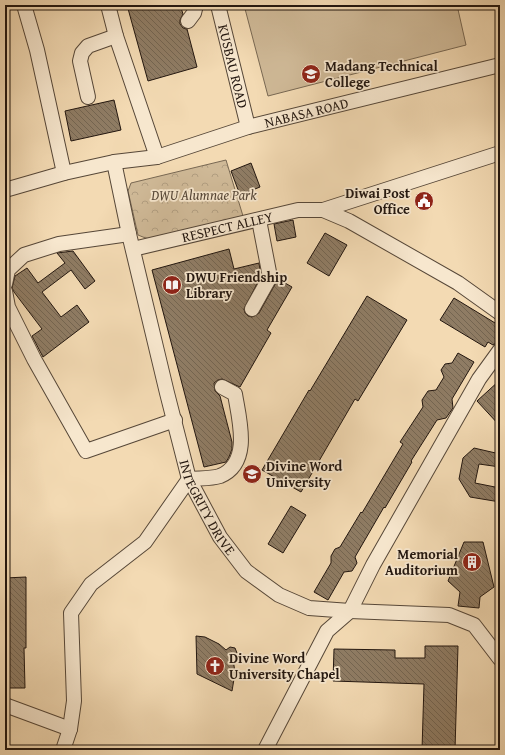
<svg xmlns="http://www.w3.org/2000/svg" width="505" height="755" font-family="'Gentium Book Plus',serif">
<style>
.park{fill:url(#park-crowns);stroke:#786853}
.garden{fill:#cfb997;stroke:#786853}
.building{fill:url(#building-back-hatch);stroke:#22160f}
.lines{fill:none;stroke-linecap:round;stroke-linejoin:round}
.minor-casing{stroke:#564738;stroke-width:16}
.minor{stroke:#f7e7ce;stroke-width:14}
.labels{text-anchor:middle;stroke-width:3.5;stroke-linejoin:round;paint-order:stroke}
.street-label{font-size:14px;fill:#22160f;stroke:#f7e7ce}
.poi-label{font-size:14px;font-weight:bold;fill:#22160f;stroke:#f7e7ce;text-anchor:start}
.park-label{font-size:14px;font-style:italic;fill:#564738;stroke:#f7e7ce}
</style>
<defs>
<pattern id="park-crowns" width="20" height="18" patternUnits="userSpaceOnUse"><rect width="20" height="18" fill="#cfb997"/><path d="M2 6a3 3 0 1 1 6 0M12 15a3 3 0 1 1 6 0" fill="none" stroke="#b19e81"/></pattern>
<pattern id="building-back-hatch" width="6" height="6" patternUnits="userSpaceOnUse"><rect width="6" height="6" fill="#8f7c64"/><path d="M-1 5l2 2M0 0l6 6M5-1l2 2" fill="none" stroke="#746551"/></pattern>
</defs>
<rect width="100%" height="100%" fill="#f3dab3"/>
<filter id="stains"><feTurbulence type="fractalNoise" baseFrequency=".005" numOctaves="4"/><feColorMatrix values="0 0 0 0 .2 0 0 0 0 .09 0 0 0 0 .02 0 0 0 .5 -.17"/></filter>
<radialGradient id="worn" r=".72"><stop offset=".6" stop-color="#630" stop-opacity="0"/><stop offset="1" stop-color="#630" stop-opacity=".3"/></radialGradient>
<!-- park -->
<path class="park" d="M226 160 243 216 148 239 138 235 128 191 131 183Z"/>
<!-- garden -->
<path class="garden" d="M244 5H457L466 45 268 96Z"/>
<!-- building -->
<path class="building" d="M127 5H180L183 14 180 20V24L183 28 187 29 197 67 148 81Z
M114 100 121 130 71 141 65 111Z
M251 163 260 187 240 195 231 171Z
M293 220 296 237 277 241 274 224Z
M325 233 347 245 329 276 307 263Z
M229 249 234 269 259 263 261 276 244 309 245 313 248 316 252 317 259 313 278 279 292 287 267 330 271 333 240 387 222 379 218 380 214 383 215 391 220 396 232 442V449L229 457 226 462 204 467 152 270Z
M73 251 95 281 85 289 71 270 42 292 61 317 77 305 89 322 43 357 32 336 42 329 14 292 12 288 15 276 27 268 38 283 65 263 57 253Z
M367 296 407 320 358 401 355 399 301 492 262 470 309 390 310 391Z
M454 298 500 326 496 335 500 337 498 342 493 345 488 342 485 347 440 320Z
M458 353 474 362 452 399 453 408 446 418 437 420 411 461 412 462 385 508 384 507 355 557 357 563 352 571 344 572 328 600 314 592 331 563V556L335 549 340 547 361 512 362 513 403 444 400 442 423 407 422 400 428 391 436 390 444 377 441 370 445 364 452 363Z
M500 380V426L477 401Z
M474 448 500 454V467L479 464 475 483 495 487 500 483V502L470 497 459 479 463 458Z
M291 506 306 515 283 553 268 544Z
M464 542H483L494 587 480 597 479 608 458 606 460 592 448 581Z
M26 577V648H24L25 688H5V578Z
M196 636 205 637 219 644 226 650 230 647 235 648 237 653 233 658 235 673 232 691 197 674Z
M425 646H458L455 750H422L424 684 333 681 334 649 395 650V658H425Z"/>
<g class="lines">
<!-- minor casing -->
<g class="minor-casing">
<g id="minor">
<path d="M24 5 37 50 64 173"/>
<path d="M108 5 116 36 157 157"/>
<path id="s1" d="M218 5 248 127"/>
<path d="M188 21 194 13 196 5"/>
<path d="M88 97 80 61 82 53 88 46 116 36"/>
<path id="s2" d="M114 162 129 234 167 393 189 479 220 537 246 571 279 595 309 608 350 611 449 615 474 625 500 659"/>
<path id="s3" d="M5 190 64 173 114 162 157 157 248 127 500 65"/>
<path d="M323 210 349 221 458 283 500 313"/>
<path id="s4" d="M133 249 298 210H323L500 153"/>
<path d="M5 284 8 270 24 255 59 244 129 234"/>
<path d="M5 291 8 307 34 359 86 451 175 420"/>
<path d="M252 309 270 277 259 220"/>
<path d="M5 705 70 729"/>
<path d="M63 750 70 729 74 701 71 613 91 584 145 542 189 479C199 478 211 479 220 476 252 463 239 419 235 394L222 387"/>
<path d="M265 750 327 631 350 611 373 565 479 379 500 350"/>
</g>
</g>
<!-- minor -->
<use href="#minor" class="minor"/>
</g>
<!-- icons -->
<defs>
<g id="university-disc" transform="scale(1)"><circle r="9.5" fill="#8f2418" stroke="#f7e7ce"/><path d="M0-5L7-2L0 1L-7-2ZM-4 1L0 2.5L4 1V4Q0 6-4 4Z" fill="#fff"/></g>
<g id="civic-disc" transform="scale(1)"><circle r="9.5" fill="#8f2418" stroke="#f7e7ce"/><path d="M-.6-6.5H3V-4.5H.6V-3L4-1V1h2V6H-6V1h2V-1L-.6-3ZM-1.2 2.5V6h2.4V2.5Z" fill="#fff"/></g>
<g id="library-disc" transform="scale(1)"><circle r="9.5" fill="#8f2418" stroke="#f7e7ce"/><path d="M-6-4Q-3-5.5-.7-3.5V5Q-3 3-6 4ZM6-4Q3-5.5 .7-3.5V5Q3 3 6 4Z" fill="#fff"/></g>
<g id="building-disc" transform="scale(1)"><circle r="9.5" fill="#8f2418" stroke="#f7e7ce"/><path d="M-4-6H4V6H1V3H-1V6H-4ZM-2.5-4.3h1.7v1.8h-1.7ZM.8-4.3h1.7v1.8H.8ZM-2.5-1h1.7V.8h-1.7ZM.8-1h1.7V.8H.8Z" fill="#fff"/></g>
<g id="church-disc" transform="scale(1)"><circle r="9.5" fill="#8f2418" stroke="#f7e7ce"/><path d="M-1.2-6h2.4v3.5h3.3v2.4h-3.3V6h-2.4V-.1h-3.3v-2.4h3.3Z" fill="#fff"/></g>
</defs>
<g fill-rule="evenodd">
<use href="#university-disc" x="311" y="74"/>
<use href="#civic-disc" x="424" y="201"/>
<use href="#library-disc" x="172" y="285"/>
<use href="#university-disc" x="252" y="474"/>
<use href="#building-disc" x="472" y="562"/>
<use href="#church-disc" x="215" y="666"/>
</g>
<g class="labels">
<!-- street labels -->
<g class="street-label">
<text dy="5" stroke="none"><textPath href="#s1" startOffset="63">KUSBAU ROAD</textPath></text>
<text dy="5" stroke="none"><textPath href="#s3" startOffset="312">NABASA ROAD</textPath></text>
<text dy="5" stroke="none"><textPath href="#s4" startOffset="97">RESPECT ALLEY</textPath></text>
<text dy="5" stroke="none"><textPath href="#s2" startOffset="359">INTEGRITY DRIVE</textPath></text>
</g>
<!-- poi labels -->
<g class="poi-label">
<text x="325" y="71">Madang Technical<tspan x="325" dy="16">College</tspan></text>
<text x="410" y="198" text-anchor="end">Diwai Post<tspan x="410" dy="16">Office</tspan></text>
<text x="186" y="282">DWU Friendship<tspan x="186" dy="16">Library</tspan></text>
<text x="266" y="471">Divine Word<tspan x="266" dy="16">University</tspan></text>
<text x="458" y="559" text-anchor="end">Memorial<tspan x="458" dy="16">Auditorium</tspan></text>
<text x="229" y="663">Divine Word<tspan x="229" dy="16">University Chapel</tspan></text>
</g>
<!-- park labels -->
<g class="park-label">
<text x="204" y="200">DWU Alumnae Park</text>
</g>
</g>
<!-- margin -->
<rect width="505" height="755" fill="none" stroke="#f3dab3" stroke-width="20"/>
<rect x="6" y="6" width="493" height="743" fill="none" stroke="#22160f" stroke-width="2"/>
<rect x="10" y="10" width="485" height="735" fill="none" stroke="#22160f"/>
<rect width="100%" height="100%" filter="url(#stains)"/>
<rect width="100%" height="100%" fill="url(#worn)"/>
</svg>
